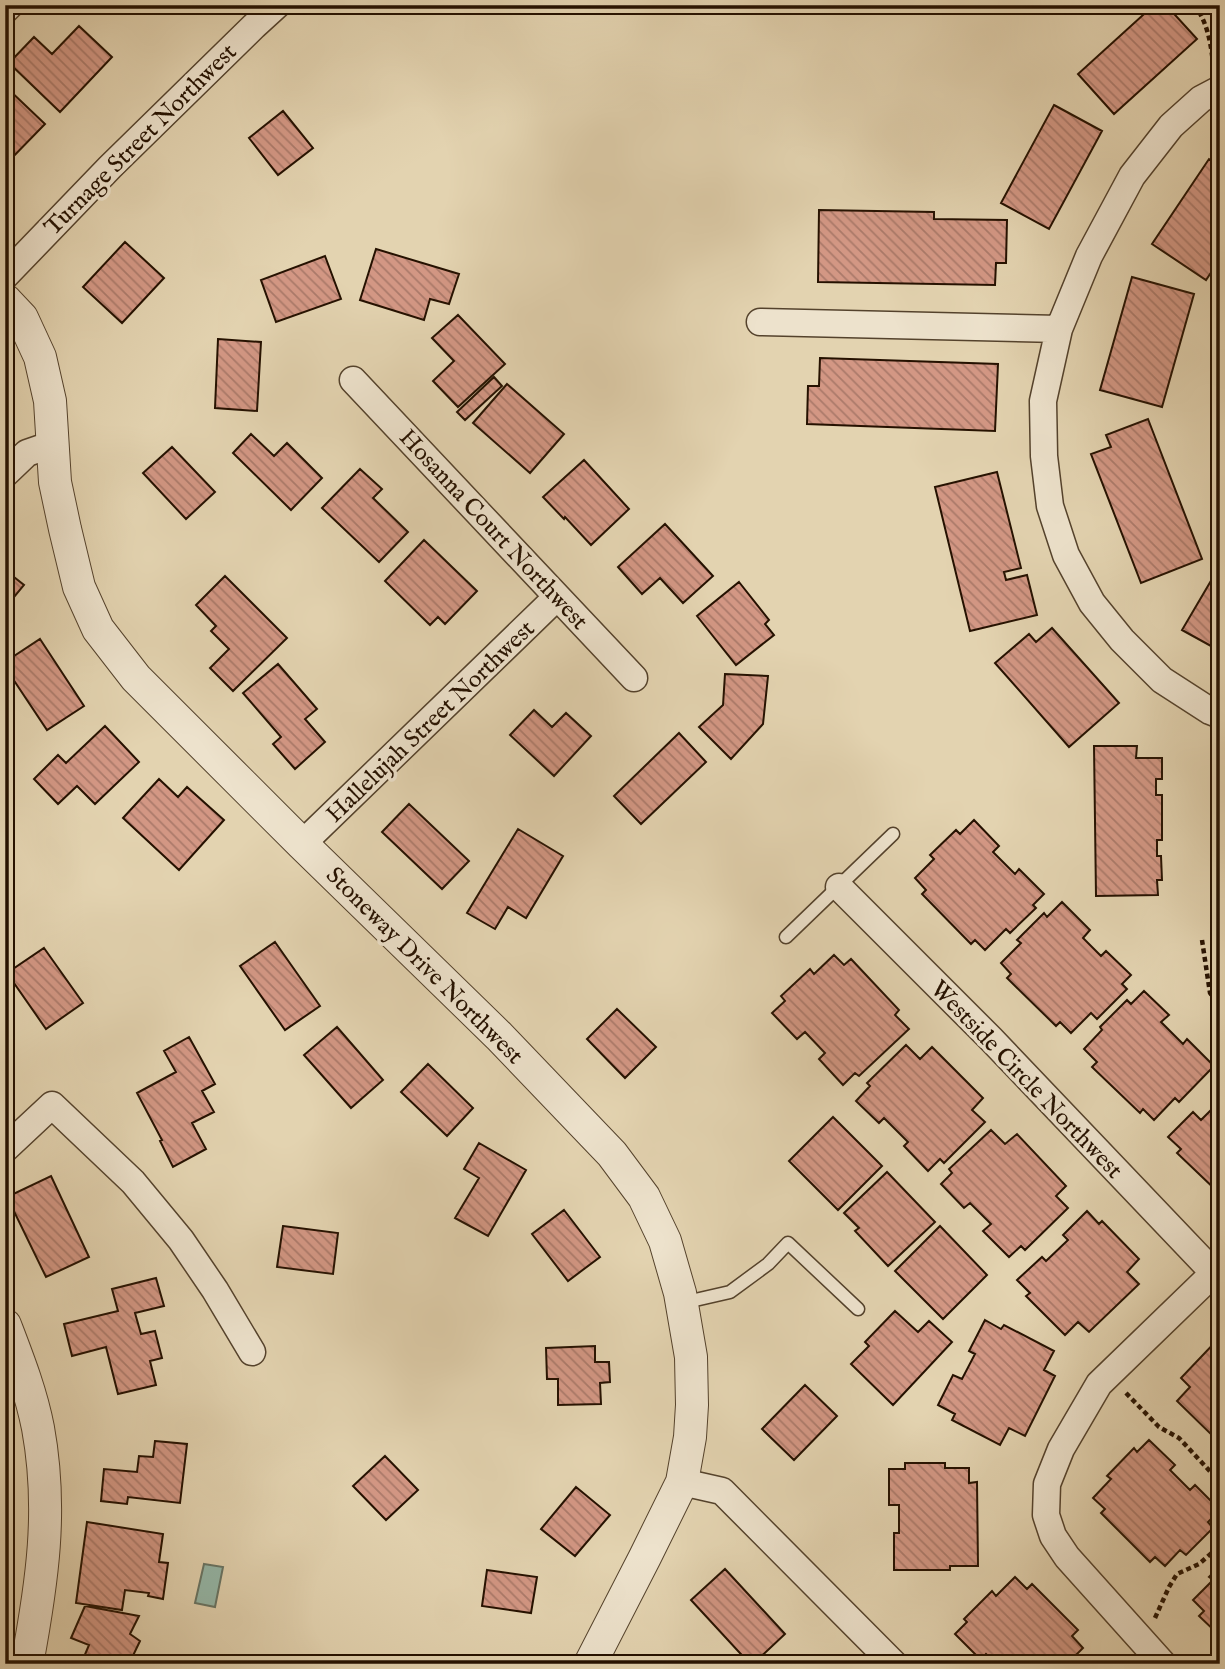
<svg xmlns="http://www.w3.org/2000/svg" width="1225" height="1669" font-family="'IM FELL English',serif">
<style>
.water{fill:#95b8a9;stroke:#687565;stroke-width:2}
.building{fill:url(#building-back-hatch);stroke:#251100;stroke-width:2}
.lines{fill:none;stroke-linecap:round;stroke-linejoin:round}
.service-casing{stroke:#54422c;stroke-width:15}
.minor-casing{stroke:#54422c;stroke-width:29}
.tertiary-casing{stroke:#54422c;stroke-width:34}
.path{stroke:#251100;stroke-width:4.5;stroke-dasharray:5 3.5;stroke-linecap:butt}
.service{stroke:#ede2cc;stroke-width:12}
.minor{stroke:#ede2cc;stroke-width:26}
.tertiary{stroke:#ede2cc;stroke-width:32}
.labels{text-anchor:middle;stroke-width:7;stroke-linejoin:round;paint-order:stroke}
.street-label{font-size:24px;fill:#251100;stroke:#ede2cc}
</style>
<defs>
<pattern id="building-back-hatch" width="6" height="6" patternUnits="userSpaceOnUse" patternTransform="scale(1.75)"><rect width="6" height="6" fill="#d39784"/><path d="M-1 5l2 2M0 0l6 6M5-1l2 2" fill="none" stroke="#ab7a6a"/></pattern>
</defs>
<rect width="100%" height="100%" fill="#e3d3b0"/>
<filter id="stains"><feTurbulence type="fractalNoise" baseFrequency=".00286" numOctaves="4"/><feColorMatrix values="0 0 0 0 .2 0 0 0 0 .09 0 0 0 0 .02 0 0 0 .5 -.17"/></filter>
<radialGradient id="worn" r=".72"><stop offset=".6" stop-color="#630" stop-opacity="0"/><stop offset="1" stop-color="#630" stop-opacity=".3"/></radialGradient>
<!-- water -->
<path class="water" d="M204 1564 223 1567 215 1607 195 1603Z"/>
<!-- building -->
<path class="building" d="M1154 5H1166L1197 39 1114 114 1078 74Z
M79 26 112 57 60 112 9 63 34 37 52 54Z
M5 86 45 124 5 165Z
M1054 105 1102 131 1049 229 1001 203Z
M283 111 313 148 278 175 249 138Z
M1209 159 1220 166V259L1206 280 1152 244Z
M819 210 934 212V219L1007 220 1006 263H996L995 285 818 282Z
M125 242 164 278 122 323 83 287Z
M376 249 459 274 449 304 430 299 424 320 360 300Z
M325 256 341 299 276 322 261 280Z
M1132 277 1194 294 1162 407 1100 390Z
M458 315 505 364 458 407 433 381 454 361 432 338Z
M218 339 261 342 257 411 215 408Z
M820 358 998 364 995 431 807 424 808 386H819Z
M494 377 502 386 465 420 457 412Z
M507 384 564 434 530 473 473 423Z
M1148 419 1202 559 1141 583 1091 454 1111 447 1106 435Z
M251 434 274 456 287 443 322 478 291 510 233 453Z
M172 447 215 492 186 519 143 473Z
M584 460 629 509 591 545 565 517 564 519 543 497Z
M360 469 382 489 373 498 408 532 379 562 322 508Z
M997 472 1021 568 1004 572 1006 580 1027 575 1037 615 970 631 935 487Z
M665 524 713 576 683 603 660 578 642 594 618 567Z
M424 540 477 591 445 624 438 617 430 625 385 581Z
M5 570 24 585 5 608Z
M1215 574 1220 577V651L1182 630Z
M225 576 287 638 233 691 210 668 229 649 211 631 216 626 196 605Z
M739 582 769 620 765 624 774 635 736 665 697 616Z
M1052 628 1119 703 1069 747 995 663 1029 634 1036 642Z
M40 639 84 706 47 730 5 667V662Z
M278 664 317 709 305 719 325 742 295 769 273 744 281 737 243 693Z
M725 674 768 676 763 724 731 759 699 727 723 705Z
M534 710 552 727 566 713 591 736 554 776 510 735Z
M105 726 139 762 95 804 77 786 58 804 34 779 58 755 66 763Z
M679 733 706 762 641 824 614 796Z
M1094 746H1137L1136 758H1162V779H1156V795H1162V840H1157V856H1161L1162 880H1157L1158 895 1096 896Z
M159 779 178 797 187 787 224 820 179 870 123 818Z
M409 804 469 861 442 889 382 832Z
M974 820 999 846 993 852 1015 874 1019 869 1044 894 1033 905 1036 908 1010 933 1006 929 985 950 975 940 971 944 922 894 926 890 915 878 934 859 930 855 956 830 960 834Z
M518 829 563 856 526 918 508 907 495 929 467 913Z
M1062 902 1090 930 1083 938 1101 956 1106 951 1131 975 1122 984 1127 989 1097 1019 1091 1013 1071 1033 1060 1022 1056 1026 1007 978 1011 974 1001 963 1021 943 1017 940 1044 913 1047 917Z
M275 942 320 1006 285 1030 240 966Z
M44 948 83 1003 46 1029 7 973Z
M834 955 844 965 851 959 899 1010 895 1015 909 1029 859 1076 855 1073 843 1085 819 1059 825 1053 805 1032 797 1039 772 1013 785 1001 781 996 810 969 814 974Z
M1144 991 1169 1015 1161 1022 1183 1044 1187 1039 1214 1066 1179 1102 1175 1098 1154 1120 1143 1109 1140 1113 1092 1067 1097 1062 1084 1049 1102 1030 1100 1027 1127 1000 1131 1004Z
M617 1009 656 1047 625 1078 587 1039Z
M337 1027 383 1080 351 1108 304 1055Z
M189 1037 215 1084 202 1091 214 1112 192 1123 206 1149 173 1167 160 1141 162 1140 137 1093 176 1072 164 1051Z
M906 1045 920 1059 932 1047 983 1098 972 1110 985 1122 944 1163 940 1159 928 1171 904 1146 908 1142 884 1118 879 1123 856 1101 870 1086 867 1083Z
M428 1064 473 1108 447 1136 401 1092Z
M1220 1101V1192L1219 1193 1177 1153 1181 1149 1168 1137 1193 1112 1201 1120Z
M833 1117 882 1166 838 1210 789 1161Z
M991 1130 1005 1144 1017 1134 1066 1186 1056 1196 1068 1208 1025 1250 1021 1246 1009 1257 983 1231 991 1224 970 1203 964 1208 941 1184 952 1173 949 1169Z
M479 1143 526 1170 488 1236 455 1218 479 1178 464 1169Z
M887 1172 935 1222 888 1266 855 1231 859 1228 844 1213Z
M51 1176 89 1257 46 1277 7 1197Z
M564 1210 600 1257 568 1281 532 1234Z
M1087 1211 1099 1224 1102 1221 1139 1259 1127 1272 1139 1284 1089 1332 1078 1322 1065 1335 1026 1296 1030 1293 1017 1280 1042 1257 1046 1261 1068 1240 1063 1235Z
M283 1226 338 1233 333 1274 277 1267Z
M940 1226 987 1275 943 1319 895 1271Z
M156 1278 164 1306 135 1313 141 1334 155 1331 162 1358 150 1361 156 1385 118 1394 106 1347 72 1356 64 1324 118 1311 112 1289Z
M895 1311 918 1332 929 1321 952 1342 893 1405 851 1364 869 1346 865 1342Z
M985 1320 1001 1329 1004 1325 1054 1351 1044 1370 1055 1376 1025 1436 1009 1428 1000 1445 952 1420 955 1414 938 1405 953 1375 962 1379 975 1354 969 1351Z
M1220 1337V1443L1177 1401 1190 1387 1181 1378Z
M595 1346V1362H609L610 1382 600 1383 601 1404 558 1405V1379H547L546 1348Z
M805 1385 837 1416 794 1460 762 1429Z
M1149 1440 1175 1465 1170 1470 1190 1490 1195 1485 1220 1510 1208 1522 1213 1528 1186 1555 1180 1550 1165 1566 1155 1557 1150 1562 1101 1513 1105 1509 1093 1498 1111 1479 1107 1476 1134 1448 1137 1452Z
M155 1441 187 1444 180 1503 128 1497 127 1504 101 1501 104 1469 137 1472 139 1456 153 1457Z
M385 1456 418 1490 386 1520 353 1486Z
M905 1463H945V1468H969V1483L977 1482 978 1566H950V1570H894V1533H899V1505H889V1469H905Z
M576 1487 610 1515 575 1556 541 1529Z
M87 1522 163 1534 159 1562 168 1563 163 1599 148 1596 149 1593 125 1590 122 1610 76 1603Z
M1220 1566V1636L1199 1616 1204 1611 1193 1600 1213 1580 1209 1577Z
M725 1569 785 1634 753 1664H750L691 1600Z
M487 1570 537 1577 531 1613 482 1606Z
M1015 1577 1027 1589 1032 1584 1078 1630 1072 1636 1083 1648 1067 1664H996L986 1654 981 1660 955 1634 967 1622 964 1619 992 1591 996 1596Z
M85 1606 139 1616 130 1634 140 1641 129 1664H81L89 1645 71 1638Z"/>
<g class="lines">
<!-- service casing -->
<g class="service-casing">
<path id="service" d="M786 937 893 834
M682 1303 730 1292 768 1264 788 1243 858 1309"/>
</g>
<!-- minor casing -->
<g class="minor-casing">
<path id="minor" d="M5 10 10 5
M1220 89 1201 99 1171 126 1132 176 1089 256 1059 329 1043 401 1044 456 1050 506 1066 555 1092 603 1122 640 1162 680 1210 711 1220 715
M5 276 110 167 254 26 277 5
M760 322 1059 329
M353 380 634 678
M5 474 27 453 53 444
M302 844 557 597
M839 887 991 1039 1214 1273
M5 1149 52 1105 133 1182 181 1240 215 1290 252 1352
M682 1482 722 1491 894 1664
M1163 1664 1067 1557 1053 1536 1046 1515 1047 1484 1061 1449 1099 1384 1220 1267"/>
</g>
<!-- tertiary casing -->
<g class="tertiary-casing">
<path id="tertiary" d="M5 300 22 318 40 357 50 401 55 482 65 529 79 587 98 629 136 678 302 844 499 1036 612 1154 644 1197 665 1241 680 1293 691 1357 692 1405 690 1437 682 1482 645 1557 590 1664
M5 1325C18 1359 31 1392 38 1428 53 1510 42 1583 27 1664"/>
</g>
<!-- path -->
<path class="path" d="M1194 5C1207 20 1211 44 1213 63
M1202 940 1210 993 1220 1006
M1126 1393 1159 1427 1179 1438 1220 1482
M1155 1618 1169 1587 1177 1574 1199 1564 1215 1550 1220 1542"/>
<!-- service -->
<use href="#service" class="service"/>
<!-- minor -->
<use href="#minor" class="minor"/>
<!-- tertiary -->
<use href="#tertiary" class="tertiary"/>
</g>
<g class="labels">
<!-- street labels -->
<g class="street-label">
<text transform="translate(140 139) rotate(-45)" y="8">Turnage Street Northwest</text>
<text transform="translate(494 529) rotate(47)" y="8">Hosanna Court Northwest</text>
<text transform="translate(430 721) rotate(-44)" y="8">Hallelujah Street Northwest</text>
<text transform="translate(425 965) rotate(45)" y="8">Stoneway Drive Northwest</text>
<text transform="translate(1027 1079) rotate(46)" y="8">Westside Circle Northwest</text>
</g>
</g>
<!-- margin -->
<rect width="1225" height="1669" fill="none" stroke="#e3d3b0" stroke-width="28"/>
<rect x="7" y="7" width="1211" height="1655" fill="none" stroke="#251100" stroke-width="3.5"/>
<rect x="14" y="14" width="1197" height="1641" fill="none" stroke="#251100" stroke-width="2"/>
<rect width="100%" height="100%" filter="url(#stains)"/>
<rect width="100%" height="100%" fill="url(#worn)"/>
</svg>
